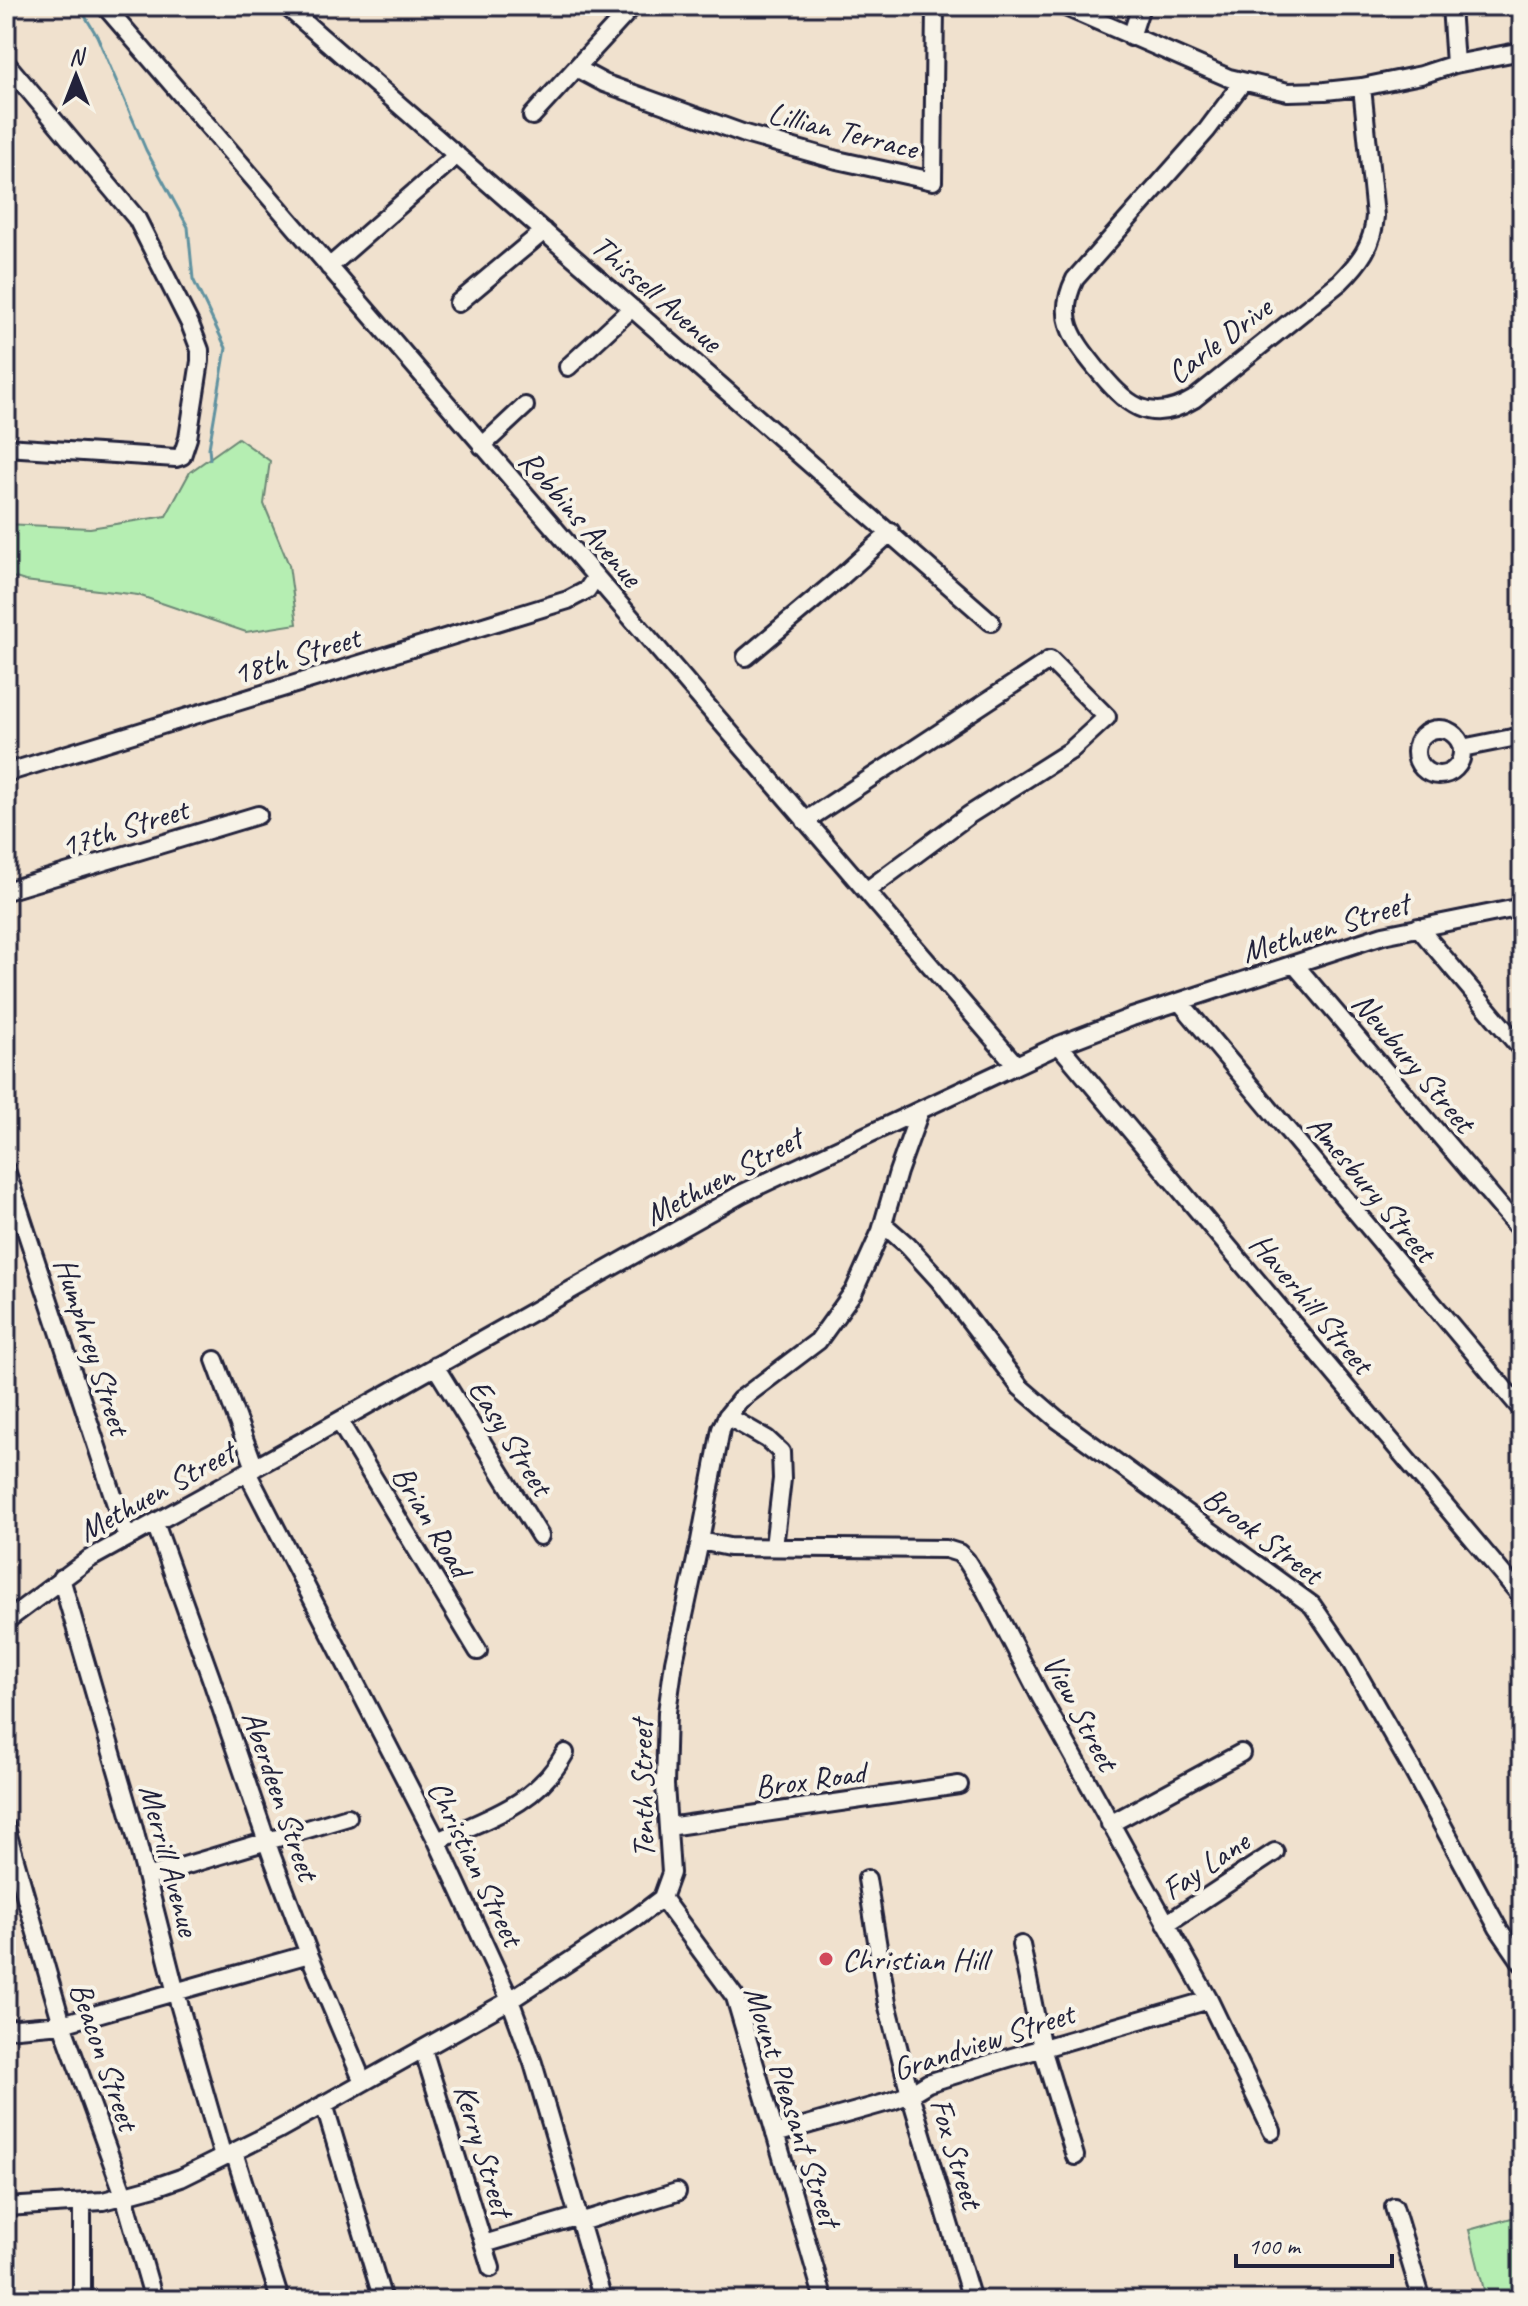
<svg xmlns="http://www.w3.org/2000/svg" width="1528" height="2306" font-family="Caveat,sans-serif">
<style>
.green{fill:#b5eeb2;stroke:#6c8876;stroke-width:2}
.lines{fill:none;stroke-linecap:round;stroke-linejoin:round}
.stream{stroke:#6192a0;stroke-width:3}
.minor-casing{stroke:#22223b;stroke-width:22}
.minor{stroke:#f7f3e8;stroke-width:16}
.poi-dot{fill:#d1495b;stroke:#f7f3e8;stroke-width:3}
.labels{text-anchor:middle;stroke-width:8;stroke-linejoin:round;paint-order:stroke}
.street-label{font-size:32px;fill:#22223b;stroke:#f7f3e8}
.poi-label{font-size:32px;fill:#22223b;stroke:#f7f3e8;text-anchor:start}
</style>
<rect width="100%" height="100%" fill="#f0e1ce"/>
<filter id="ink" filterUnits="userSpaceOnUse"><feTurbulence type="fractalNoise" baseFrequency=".0125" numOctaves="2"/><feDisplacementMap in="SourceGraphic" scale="16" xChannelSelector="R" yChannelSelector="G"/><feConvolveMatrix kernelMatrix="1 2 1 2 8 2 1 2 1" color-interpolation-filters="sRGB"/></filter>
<g filter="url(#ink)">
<!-- green -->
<path class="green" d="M238 438 270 461 264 504 289 565 297 624 246 632 138 595 25 581 6 575V524L90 528 166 516 190 472Z
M1522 2215V2297L1518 2300H1478L1486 2298 1469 2230Z"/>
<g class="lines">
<!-- stream -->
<path class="stream" d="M79 6 97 36 146 150 188 227 193 279 226 348 209 448 210 459"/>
<!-- minor casing -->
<g class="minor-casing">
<path id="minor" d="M105 6 1016 1065
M286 6 991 622
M633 6 576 68 604 83 745 134 837 160 933 181 935 6
M1063 6 1229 78 1288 92 1325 91 1362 87 1421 75 1455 64 1522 51
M1451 6 1455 64
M1131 37 1141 6
M6 63 137 219 190 324 200 350V361L188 438 182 456 176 458 6 447
M1243 82 1207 130 1075 279C1056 317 1072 338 1096 368 1125 403 1148 427 1194 399L1340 282C1360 262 1373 245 1375 216L1362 87
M532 116 576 68
M329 267 457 155
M458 303 544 231
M568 367 632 308
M482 446 525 406
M746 657 840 578 891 532
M1416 752a23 23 0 1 1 46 0a23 23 0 1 1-46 0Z
M1462 748 1522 736
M6 773 568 600 587 590 595 578
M805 821 1050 660 1107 717 1070 751 969 815 866 891
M6 891 258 815
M1418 927 1522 1050
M1295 965 1522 1232
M1180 1002 1522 1410
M1059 1045 1522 1597
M6 1170 127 1538
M883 1224 907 1245 939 1280 1020 1387 1057 1419 1312 1605 1349 1659 1412 1769 1498 1928 1522 1963
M215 1360 255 1468
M435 1366 540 1536
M727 1416 767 1439 781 1452 782 1479 774 1547
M339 1421 478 1651
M247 1472 437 1841 510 2000 533 2063 603 2300
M155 1523 211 1678 271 1854 309 1954 363 2082
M700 1541 729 1547 946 1549 959 1553 966 1560 985 1590 1040 1696 1209 2000 1272 2131
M61 1578 133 1825 176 1993 223 2157
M6 1621 89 1559 314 1435 743 1193 1059 1045 1132 1017 1383 935 1522 907
M1110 1824 1241 1753
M668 1827 959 1785
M6 1828 62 2024 124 2195 154 2300
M437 1841C488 1818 536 1805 565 1753
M147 1877 348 1817
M867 1879 887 2003 910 2094 972 2300
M662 1898 735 1997 824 2300
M1166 1924 1275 1852
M1021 1945 1042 2048 1075 2156
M6 2029 62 2024 309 1954
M423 2049 491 2268
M324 2104 383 2300
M775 2134 892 2101 910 2094 928 2083 1005 2059 1209 2000
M234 2152 280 2300
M6 2207 103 2201 155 2187 181 2178 278 2130 512 1999 637 1917 662 1898 671 1873 665 1785 667 1712 674 1662 700 1541 721 1429 727 1416 740 1400 818 1341 854 1291 881 1231 898 1172 920 1111
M1394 2207 1422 2300
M580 2222 677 2192
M484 2244 579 2216
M82 2300V2203"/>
</g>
<!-- minor -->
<use href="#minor" class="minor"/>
</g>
</g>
<!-- markers -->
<circle class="poi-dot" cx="826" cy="1959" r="8"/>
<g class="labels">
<!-- street labels -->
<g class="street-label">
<text transform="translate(843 130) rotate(14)" y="11">Lillian Terrace</text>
<text transform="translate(657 293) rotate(41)" y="11">Thissell Avenue</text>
<text transform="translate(1219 340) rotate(-37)" y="11">Carle Drive</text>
<text transform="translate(581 518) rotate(49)" y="11">Robbins Avenue</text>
<text transform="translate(296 655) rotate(-17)" y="11">18th Street</text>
<text transform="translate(124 827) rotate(-17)" y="11">17th Street</text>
<text transform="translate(1325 927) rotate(-17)" y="11">Methuen Street</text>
<text transform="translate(1414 1062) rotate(50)" y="11">Newbury Street</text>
<text transform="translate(723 1176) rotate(-28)" y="11">Methuen Street</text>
<text transform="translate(1372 1188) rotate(50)" y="11">Amesbury Street</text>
<text transform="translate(1312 1303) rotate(50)" y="11">Haverhill Street</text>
<text transform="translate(93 1346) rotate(72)" y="11">Humphrey Street</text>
<text transform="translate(511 1437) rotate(58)" y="11">Easy Street</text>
<text transform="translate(156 1491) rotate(-29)" y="11">Methuen Street</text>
<text transform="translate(432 1521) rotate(59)" y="11">Brian Road</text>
<text transform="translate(1263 1535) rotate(37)" y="11">Brook Street</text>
<text transform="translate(1081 1712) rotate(62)" y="11">View Street</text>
<text transform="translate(810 1779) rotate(-8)" y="11">Brox Road</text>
<text transform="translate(642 1789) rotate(-91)" y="11">Tenth Street</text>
<text transform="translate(281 1795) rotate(71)" y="11">Aberdeen Street</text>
<text transform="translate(170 1860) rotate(75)" y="11">Merrill Avenue</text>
<text transform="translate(476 1863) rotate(64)" y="11">Christian Street</text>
<text transform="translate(1205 1865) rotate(-34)" y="11">Fay Lane</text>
<text transform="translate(983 2041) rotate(-18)" y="11">Grandview Street</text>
<text transform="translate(105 2056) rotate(71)" y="11">Beacon Street</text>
<text transform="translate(793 2106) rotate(72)" y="11">Mount Pleasant Street</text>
<text transform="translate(484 2150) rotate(73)" y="11">Kerry Street</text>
<text transform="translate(957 2153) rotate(73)" y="11">Fox Street</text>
</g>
<!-- poi labels -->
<g class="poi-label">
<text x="842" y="1970">Christian Hill</text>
</g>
</g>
<!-- margin -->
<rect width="1528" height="2306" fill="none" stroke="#f7f3e8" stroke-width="32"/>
<rect x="16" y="16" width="1496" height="2274" fill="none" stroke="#22223b" stroke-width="3" filter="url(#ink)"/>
<!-- north arrow -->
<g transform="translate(76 76)" stroke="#f7f3e8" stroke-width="6" paint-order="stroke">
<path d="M0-6L14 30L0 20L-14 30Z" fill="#22223b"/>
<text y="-12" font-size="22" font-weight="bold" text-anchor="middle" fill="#22223b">N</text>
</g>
<!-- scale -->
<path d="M1236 2254v12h156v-12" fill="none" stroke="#22223b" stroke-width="4"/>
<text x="1248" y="2254" font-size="24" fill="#22223b" stroke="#f7f3e8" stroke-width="6" paint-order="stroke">100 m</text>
</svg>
